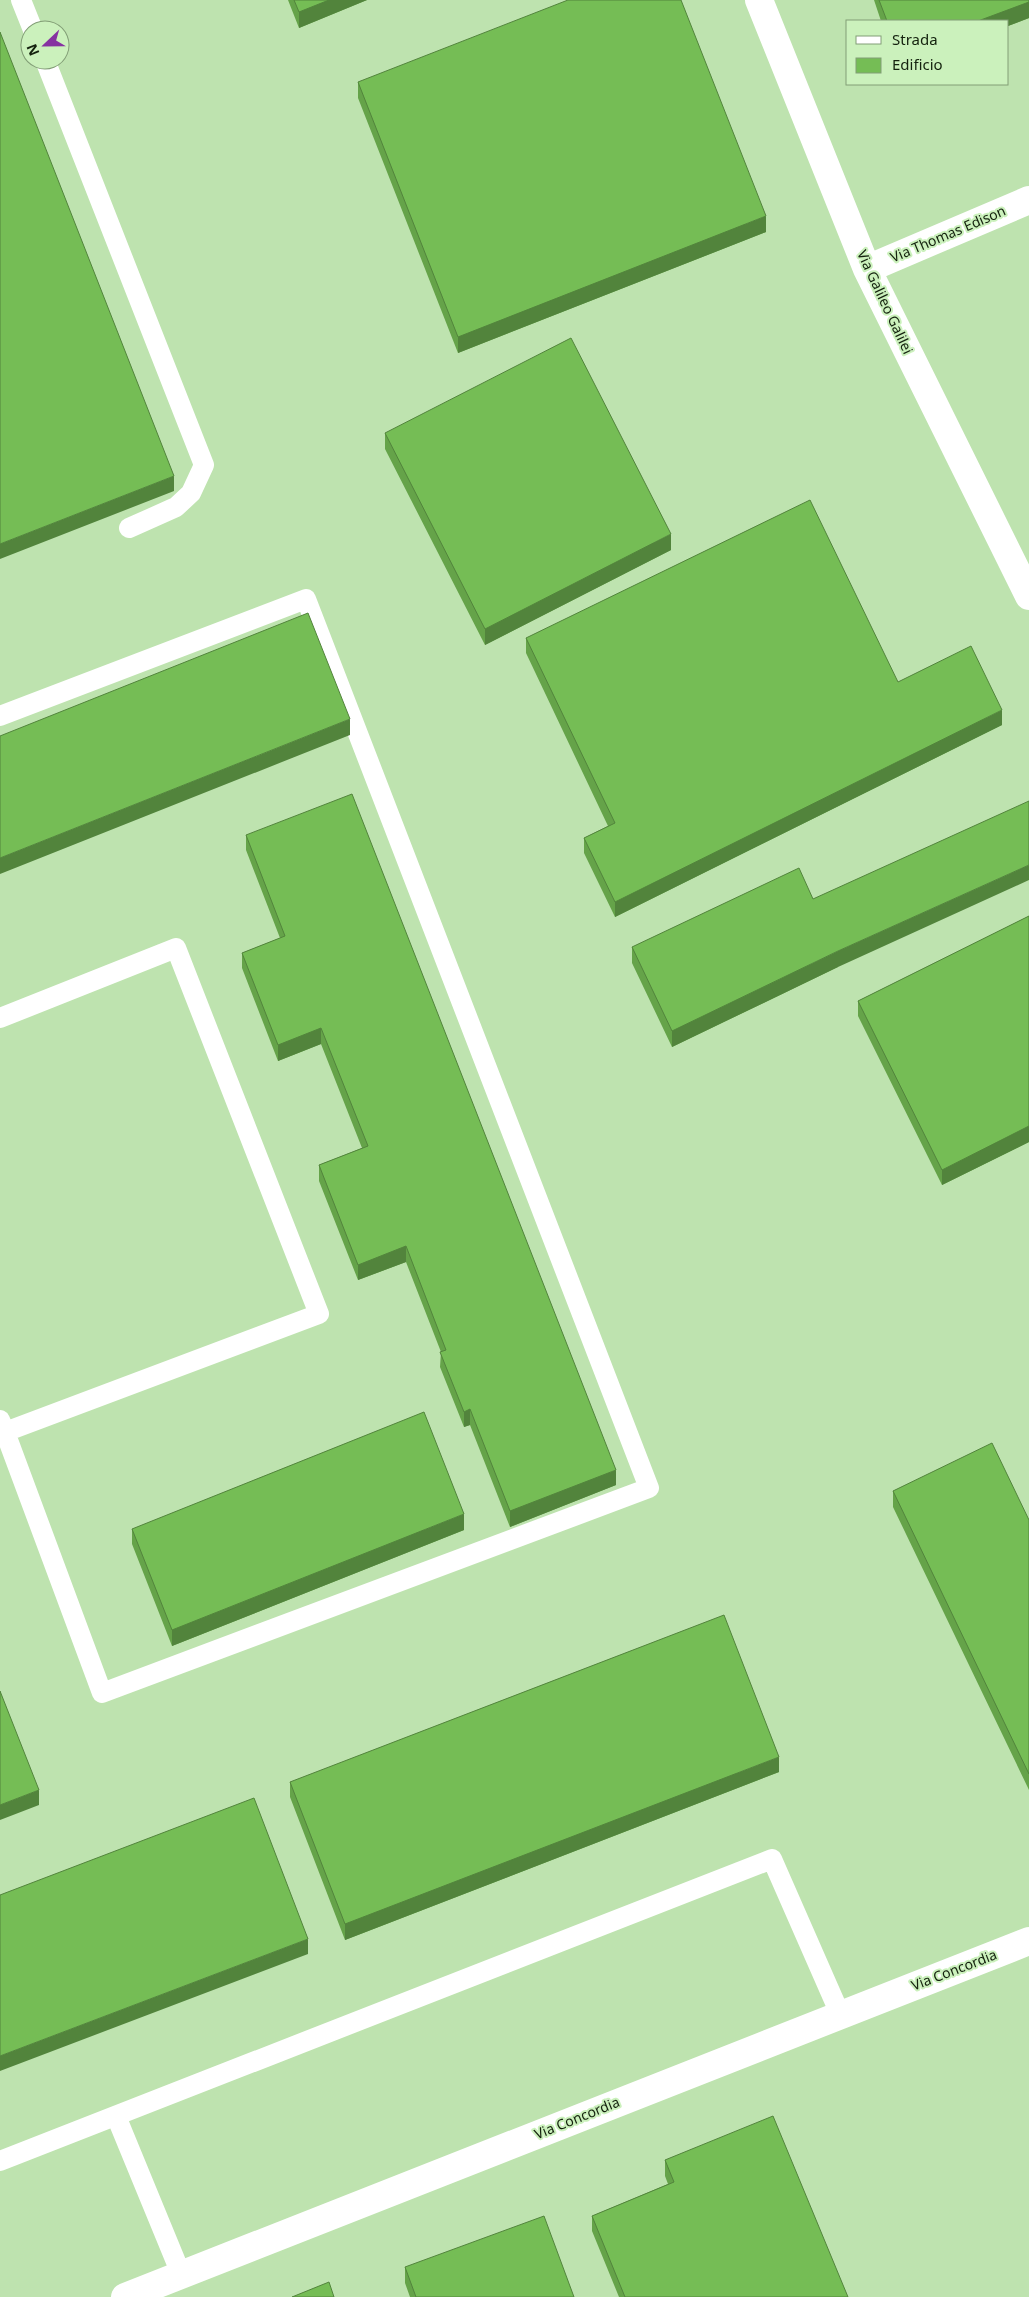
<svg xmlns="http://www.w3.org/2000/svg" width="1029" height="2297" font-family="'Noto Sans',sans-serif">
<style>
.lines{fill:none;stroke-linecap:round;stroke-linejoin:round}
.service{stroke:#fff;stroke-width:20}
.minor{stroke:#fff;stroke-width:28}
.wall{fill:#65a349}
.shaded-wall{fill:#52843c}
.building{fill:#75bd55;stroke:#52843c}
.labels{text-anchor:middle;stroke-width:4;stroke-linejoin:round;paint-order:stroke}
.street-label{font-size:14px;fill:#14220e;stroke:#cbf1bc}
</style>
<rect width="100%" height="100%" fill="#bee3af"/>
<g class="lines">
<!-- service -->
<path class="service" d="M21 0 33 30
M45 60 204 465 191 493 176 507 129 528
M0 716 306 599 649 1488 102 1693 5 1432
M0 1018 176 948 319 1314 5 1432 0 1420
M116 2116 181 2274
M0 2161 772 1859 840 2014"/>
<!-- minor -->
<path class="minor" d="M759 0 867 269 1029 596
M867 269 1029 200
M125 2297 1029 1941"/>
</g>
<!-- wall -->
<path class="wall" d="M288 0H367L299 28Z
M874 0H1029V18L1008 26V21H881Z
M358 82 766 232 458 353 358 98Z
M385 433 671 550 485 645 385 449Z
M526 638 898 682 1002 725 615 917 584 853V838L608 826 526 653Z
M246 835 616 1485 510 1527 470 1425 464 1427 440 1367 441 1352 406 1262 358 1280 319 1181V1165L362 1148 321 1044 278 1061 242 968V953L280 938 246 850Z
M1029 916V1142L942 1185 858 1016V1001Z
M632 947 838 967 672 1047 632 963Z
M893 1491 1029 1520V1790L893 1507Z
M132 1529 464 1530 172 1646 132 1544Z
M779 1772 345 1940 290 1797V1782Z
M665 2160 848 2297H619L592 2231V2216L668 2184 665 2176Z
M405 2267 574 2297H410L405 2283Z"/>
<!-- shaded-wall -->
<path class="shaded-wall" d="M329 0H367L299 28V12Z
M1029 2V18L1008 26V21H978Z
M766 216V232L458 353V337Z
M174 476V491L0 559V544Z
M671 534V550L485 645V629Z
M1002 710V725L615 917V902Z
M350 719V735L0 874V858Z
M1029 865V880L838 967 672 1047V1031L838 951Z
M321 1028V1044L278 1061V1045Z
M1029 1126V1142L942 1185V1170Z
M406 1246V1262L358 1280V1265Z
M470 1409V1425L464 1427V1412Z
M616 1470V1485L510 1527V1511Z
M464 1514V1530L172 1646V1630Z
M779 1757V1772L345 1940V1924Z
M39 1790V1805L0 1820V1805Z
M308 1939V1954L0 2071V2056Z"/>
<!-- building -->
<path class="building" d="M294 0H329L299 12Z
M568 0H681L766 216 458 337 358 82Z
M879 0H1029V2L978 21H887Z
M0 32 174 476 0 544Z
M571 338 671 534 485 629 385 433Z
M810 500 898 682 971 646 1002 710 615 902 584 838 615 823 526 638Z
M308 613 350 719 0 858V736Z
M352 794 616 1470 510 1511 470 1409 464 1412 440 1352 446 1350 406 1246 358 1265 319 1165 368 1146 321 1028 278 1045 242 953 285 936 246 835Z
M1029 801V865L838 951 672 1031 632 947 799 868 813 899Z
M1029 916V1126L942 1170 858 1001Z
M424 1412 464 1514 172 1630 132 1529Z
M992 1443 1029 1520V1774L893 1491Z
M724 1615 779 1757 345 1924 290 1782Z
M0 1691 39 1790 0 1805Z
M254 1798 308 1939 0 2056V1895Z
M773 2116 848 2297H625L592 2216 674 2182 665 2160Z
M544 2216 574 2297H416L405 2267Z
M329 2282 334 2297H292Z"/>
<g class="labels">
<!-- street labels -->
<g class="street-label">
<text transform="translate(948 234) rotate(-23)" y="5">Via Thomas Edison</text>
<text transform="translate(885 302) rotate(65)" y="5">Via Galileo Galilei</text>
<text transform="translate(954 1970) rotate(-21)" y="5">Via Concordia</text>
<text transform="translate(577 2118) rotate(-22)" y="5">Via Concordia</text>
</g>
</g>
<!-- legend -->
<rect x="846" y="20" width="162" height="65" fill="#cbf1bc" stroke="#829e76"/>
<rect x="856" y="36" width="25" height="8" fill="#ffffff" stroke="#829e76"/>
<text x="892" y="45" font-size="15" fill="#14220e">Strada</text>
<rect x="856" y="58" width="25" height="15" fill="#75bd55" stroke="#829e76"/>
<text x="892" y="70" font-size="15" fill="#14220e">Edificio</text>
<!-- north arrow -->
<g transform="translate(45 45) rotate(248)"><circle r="24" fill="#cbf1bc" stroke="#829e76"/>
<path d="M0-4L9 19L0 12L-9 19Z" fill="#8632a1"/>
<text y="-8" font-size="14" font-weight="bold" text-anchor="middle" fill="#14220e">N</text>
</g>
</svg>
